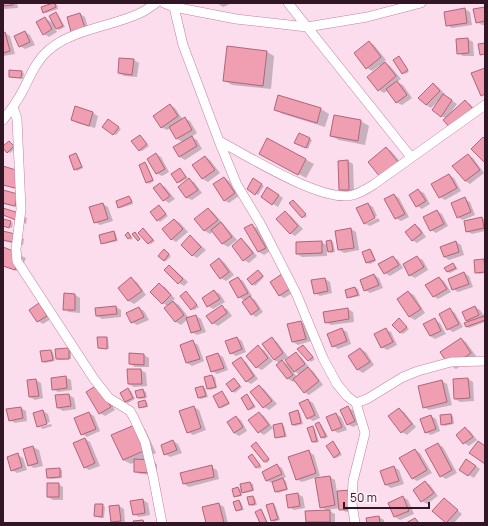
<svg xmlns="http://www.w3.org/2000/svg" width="488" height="526" font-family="Manrope,sans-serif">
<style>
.shadow{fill:#0003;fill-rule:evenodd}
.building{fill:#f09fb2;stroke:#b06578}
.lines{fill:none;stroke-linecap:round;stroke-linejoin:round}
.minor-casing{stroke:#c480a7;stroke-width:10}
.minor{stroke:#fff;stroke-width:9}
</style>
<rect width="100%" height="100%" fill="#fbdded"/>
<!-- shadow -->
<path class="shadow" d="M3 3H17L18 8 4 9Z
M54 3 57 5 58 9 46 13 44 12Z
M217 3H232L223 7Z
M485 8V25H482L477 22Z
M465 9 470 12 472 25 452 28 447 25Z
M56 14 58 15 65 27 59 30 54 27 57 32 49 37 44 34 45 18 53 23Z
M80 14 85 17 89 31H72Z
M25 32 30 35 35 45 25 49 20 46Z
M5 33 10 36 15 54 3 56V34Z
M468 39 473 42 474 56H463L458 53Z
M369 42 374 45 386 60 384 62 390 66 401 79 397 82 403 85 412 98 402 105 396 102 388 90 384 93 379 90 381 66 380 65 372 71 367 68Z
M267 52 274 56 271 89 232 85 224 80Z
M399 57 401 59 409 72 405 74 403 73Z
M134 60 139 63 137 77 124 76 119 73Z
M21 72 24 73 23 79 10 77Z
M433 84 438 87 445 94 444 95 457 104 450 114 465 101 470 104 477 112 456 131 451 128 446 118 441 116 439 100 431 108 426 105Z
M279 96 321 109 329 114 325 127 283 114 275 110Z
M170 105 175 108 183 120 185 119 190 121 197 133 191 137 197 140 202 149 185 160 180 157 183 142 177 139 170 128 167 130 161 127Z
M76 108 93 113 98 116 95 128 77 123 72 120Z
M335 116 361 121 369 126 365 145 339 140 331 136Z
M108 120 121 129 116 135 103 127Z
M300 134 312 140 308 149 296 143Z
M140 136 149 146 142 151 139 150Z
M268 139 314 164 306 178 260 153Z
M11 143 16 148 10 153 8 152Z
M386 148 391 151 403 165 386 180Z
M76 154 78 156 83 168 77 171 75 169Z
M156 154 161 157 169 172 162 176 156 173Z
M468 155 473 158 484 173 470 184 465 181Z
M205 157 210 160 220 173 208 182 203 179 193 165Z
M348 161 353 164 354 192 345 193 340 190 339 162Z
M145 163 147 165 154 181 149 184 147 182Z
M3 169 19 172 24 175 20 190 3 185Z
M180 169 188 178 180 183 178 182Z
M449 175 454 178 461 191 445 200 440 197Z
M224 178 229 181 239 196 229 203 224 200Z
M187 179 194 182 202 193 192 200 187 198 179 187 188 180Z
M253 180 264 186 258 195 248 189Z
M160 184 165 187 175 199 169 203 164 200 154 188Z
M418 190 424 193 430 204 422 209 417 206Z
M3 191 18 195 20 208 3 204Z
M273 191 283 198 278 207 273 204Z
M394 195 399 198 409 217 401 221 396 218Z
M129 197 131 198 133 204 121 208 119 207Z
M465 199 470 202 475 215 463 220 457 217Z
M293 201 307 216 305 218 302 217Z
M103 204 108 207 113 221 100 225 95 222Z
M368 204 373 207 377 216 366 221V224L378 218 380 221 370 226 364 223Z
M159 206 168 216 160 222 151 212Z
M3 209 22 215 27 218 26 224 3 214Z
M208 209 213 212 237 240 228 247 223 244 213 231 210 234 205 231 196 220Z
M437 211 442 214 448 226 436 233 431 230Z
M285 212 290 215 303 229 295 236 290 233Z
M482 218 485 220V231L472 234 466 231Z
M3 220 13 223 12 228 3 226Z
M175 220 180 223 188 232 176 242 171 239Z
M252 225 257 228 270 251 264 255 259 252 246 229Z
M415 225 420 228 426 237 417 243 412 240Z
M351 229 356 232 359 250 344 253 339 250Z
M145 230 155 241 151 244 139 233Z
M3 232 19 236 24 239 23 245 3 241Z
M114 232 116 234 118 241 104 244 102 243Z
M128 234 133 238 131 240 129 238Z
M190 237 195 240 206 250 197 258 192 255Z
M241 240 246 243 257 256 249 263 244 260Z
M331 241 333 242 335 252 331 253 329 251Z
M321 242 327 245V256L302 257 297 254Z
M456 242 461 245 464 255 449 260 444 257Z
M3 248 26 258 20 272 3 266Z
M370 250 372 251 376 261 370 264 367 263 363 253Z
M166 251 171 256 166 261 164 260Z
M393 257 398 260 403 268 390 276 385 273Z
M417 257 423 260 428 270 415 278 409 275Z
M219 259 224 262 234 275 226 281 221 278 211 266Z
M484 260 485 261V273L479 274 476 272Z
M453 264 458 269 450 273 448 272Z
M169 266 174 269 188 282 184 286 179 283Z
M260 272 264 277 255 286 249 279Z
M464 273 469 276 473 287 458 292 453 289Z
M282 275 296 291 284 298 279 295Z
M374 275 379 278 383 288 370 293 365 290Z
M238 278 243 281 252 296 250 297 255 300 263 312 256 317 251 314 245 301 239 297Z
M439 278 444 281 451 292 438 299 433 296Z
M132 279 137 282 146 295 134 304 129 301 119 288Z
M325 279 330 282 332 293 320 296 315 293Z
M159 284 165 287 175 299 172 301 179 305 189 318 196 316 201 319 206 332 197 335 192 332 188 319 181 325 176 322 165 308 168 306 162 303Z
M355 288 358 289 360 296 350 298 348 297Z
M214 291 220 294 225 302 213 309 208 306Z
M408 292 414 295 425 313 415 320 410 317 398 299Z
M186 293 199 307 194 310 192 309Z
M65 294 75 295 80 298V313L69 312 64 309Z
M39 305 44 308 51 319 43 324 38 321Z
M116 307 121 310V317L102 319 97 316Z
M222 307 227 309 232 316 218 326 213 323Z
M475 307 480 310 485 317V322L469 328 466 326 469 322 466 321Z
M139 308 144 311 149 320 137 325 132 322 128 313Z
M348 309 353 312 354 322 331 325 326 322Z
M450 310 455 313 463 327 453 332 448 329Z
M399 320 409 329 403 334 394 325Z
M435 320 440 323 446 334 435 339 430 336Z
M301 322 306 325 311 341 298 345 293 342Z
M342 329 347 332 351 344 338 349 333 346Z
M386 330 391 332 397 345 387 350 382 347Z
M106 338 108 339 109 349 99 348Z
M237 338 242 341 246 352 236 356 231 353Z
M272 339 277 342 288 357 282 361 291 366 296 354 301 357 309 367 308 368 313 371 323 385 309 395 304 392 295 380 293 382 288 379 277 365 280 363 274 360ZM291 369 300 375 297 377Z
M461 339 466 342 476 356 456 369 451 366Z
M193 342 198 345 204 361 192 366 187 363Z
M303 346 315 359 311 362 299 349Z
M258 347 264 350 273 361 262 370 256 367Z
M68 349 71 351V359L59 360 57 359Z
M360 349 366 352 374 365 363 373 358 370 349 356Z
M51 351 53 352 55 361 45 363 43 361 41 352Z
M218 354 223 357 228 370 217 374 212 371Z
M144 355 149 358V367H135L130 364Z
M241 359 246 362 258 379 251 384 246 381Z
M128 370H141L146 373 147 386 134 387 129 384Z
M212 376 215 377 217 388 210 390 208 389Z
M65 377 71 380 72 390 58 392 53 389Z
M234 379 242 387 235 393 227 385Z
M468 379 473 382 474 401 460 402 455 399Z
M36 380 41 383 43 398 35 400 30 397Z
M442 381 447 384 452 405 429 410 424 407Z
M259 386 264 389 277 404 269 410 264 407 252 392Z
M203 387 205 388 208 397 201 399 199 398Z
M103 389 115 410 105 416 100 413Z
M128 390 131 391 135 399 128 403 125 402Z
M143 390 146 392 147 398 140 399 138 398Z
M222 392 224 394 230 404 222 408 220 407Z
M69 395 74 398 76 409 63 411 58 408Z
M247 396 256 407 251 410 249 409Z
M308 400 313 403 320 418 313 421 308 418Z
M145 401 147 402 148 407 143 408 140 407Z
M194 407 199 410 206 430 193 435 188 432Z
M21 408 26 411 27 421 15 423 10 420Z
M348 408 353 410 359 424 353 427 347 424Z
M399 409 404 412 416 427 407 435 402 432Z
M43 411 48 414 50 422 40 425V427L51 424 52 426 43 429 38 426Z
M298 411 300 413 303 424 295 426 293 425Z
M89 413 94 416 100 431 87 437 82 434Z
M259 413 264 416 273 428 264 435 259 432Z
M336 414 341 417 347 430 338 433 333 430Z
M451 415 453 416 454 424 445 426 442 424Z
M431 416 436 419 440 431 431 435 425 432Z
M236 417 241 420 247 431 239 436 234 433Z
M319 423 321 424 328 437 324 439 322 437Z
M282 424 284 426 287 437 279 438 276 437Z
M137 425 145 429 156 453 139 461H152L157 464V475L140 474 135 471V462L131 464 123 460Z
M312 427 315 429 319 442 315 443 313 442Z
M465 429 470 431 477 440 469 446 464 443Z
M85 439 90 442 100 466 89 470 84 467Z
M173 441 178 444 182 453 170 457 165 454Z
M333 442 335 444 342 455 336 458 334 457Z
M256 443 270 460 267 463 264 462Z
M438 444 443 447 457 473 446 479 441 476Z
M33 447 39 450 43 466 34 468 29 465Z
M415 450 420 453 432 473 417 481 412 478Z
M309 452 314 455 320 476 302 482 296 479Z
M18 455 23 458 27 470 17 473 12 470Z
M252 455 262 467 259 469 249 457Z
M472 463 480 469 474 478 460 470Z
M277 465 282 468 286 477 282 479 286 481 288 490 278 493 276 492 273 483 267 481Z
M211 467 217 470 219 479 189 487 184 484Z
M394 467 399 470 404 484 391 488 386 485 382 472Z
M59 469 62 470V478L50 479 48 477Z
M330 477 335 480 337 492 351 491 356 494 358 511 346 512 340 509V508L327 510 335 514V523H309L306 522 328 511 321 507Z
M425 482 430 485 438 496 427 504 422 501 414 491Z
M250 483 253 484 254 491 245 493 241 491 242 496 237 497 235 496 238 488 243 490 241 485Z
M58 484 63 487V500H53L48 497Z
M298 494 303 497 305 508 294 510 289 507 287 495Z
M253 497 255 498 257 505 252 506 250 505Z
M403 497 408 500 414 514 400 520 395 517 389 503Z
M444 499 462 514 454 523H447L434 511Z
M143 500 148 503 150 515 139 517 134 514Z
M239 501 241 502 244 510 239 511 237 510Z
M219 504 224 507 228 523H207Z
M273 504 275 505 280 520 274 522 272 520Z
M102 505 105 507 104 518 98 517 95 516Z
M119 506 124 509 125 523H115L112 521Z
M261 510 263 512 268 523H261Z
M379 517 384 520V523H368Z"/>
<!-- building -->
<path class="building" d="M3 3H13V5L3 6Z
M53 3H55L56 7 43 13 41 7Z
M485 7V21L476 23 473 9Z
M465 8 467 23 446 26 444 12Z
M56 12 63 26 56 29 49 16Z
M80 13 85 28 71 32 67 17Z
M45 17 52 29 43 35 36 22Z
M25 31 30 42 19 47 14 36Z
M5 32 10 51 3 53V33Z
M468 38 469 53 457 54 456 39Z
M369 41 381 57 366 69 354 53Z
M485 43V54L480 55 478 44Z
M227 46 267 51 263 86 223 81Z
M399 56 408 70 402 74 393 60Z
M119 58 134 59 132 75 118 73Z
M385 62 396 76 378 91 367 77Z
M485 68V94L481 96 471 73Z
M9 70 22 71 21 78 9 77Z
M397 81 407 95 396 103 386 89Z
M433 83 440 91 426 105 418 98Z
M443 94 452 100 441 117 432 110Z
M278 95 321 108 317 123 274 110Z
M465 100 473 109 451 129 443 120Z
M170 104 178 116 161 128 153 116Z
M75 106 93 112 89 126 71 120Z
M334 115 361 120 358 141 330 136Z
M185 117 192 130 176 139 169 127Z
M108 119 119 127 113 135 102 127Z
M299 133 310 138 306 148 294 143Z
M140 135 147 144 139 151 131 141Z
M192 136 197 146 179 157 173 147Z
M483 137 485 139V163L471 149Z
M267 138 306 159 298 175 259 154Z
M9 141 14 146 7 153 3 148V146Z
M386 147 398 162 380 177 368 162Z
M76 153 82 167 74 170 69 156Z
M156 153 165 169 156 174 147 159Z
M468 154 480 170 465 181 452 166Z
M205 156 215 170 202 179 192 165Z
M348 160 349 190H339L338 161Z
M145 162 153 180 146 183 139 165Z
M3 166 19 171 15 188 3 185Z
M180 168 186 177 177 183 171 174Z
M449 174 457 188 439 198 431 184Z
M224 177 235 193 224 201 213 184Z
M189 178 198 190 186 198 178 187Z
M253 178 262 184 255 195 247 189Z
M160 183 170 196 163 201 153 188Z
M267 187 279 195 272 205 261 197Z
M418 189 426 201 416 207 409 195Z
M3 190 18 194 15 206 3 203Z
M394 194 405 214 395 219 384 199Z
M129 196 132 202 118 208 116 201Z
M465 197 471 212 457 218 451 203Z
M293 200 306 214 302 218 289 203Z
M103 203 108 219 94 223 89 207Z
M368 203 375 218 364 224 356 208Z
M159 205 166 214 157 221 150 212Z
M3 208 22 214 21 222 3 215Z
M208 208 218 220 204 231 194 219Z
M437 210 444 224 430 231 423 217Z
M285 211 298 226 290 234 276 219Z
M482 217 484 228 466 232 464 221Z
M3 219 11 221 9 228 3 226Z
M174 219 183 229 171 240 162 229Z
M221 222 232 237 222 244 211 230Z
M252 224 266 248 258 252 244 228Z
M415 224 422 233 412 241 405 232Z
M143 228 153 240 148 244 138 233Z
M351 228 354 248 338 250 335 231Z
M3 231 19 235 17 243 3 240Z
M114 231 116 240 101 244 99 235Z
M128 232 131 237 128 239 125 235Z
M135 232 140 239 138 241 132 234Z
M190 235 201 247 192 256 181 245Z
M241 238 253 253 243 261 232 246Z
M331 240 333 251 328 252 326 241Z
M322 241V253L296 254V242Z
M456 241 459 252 444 257 440 247Z
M3 247 21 254 15 270 3 266Z
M164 249 169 254 164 261 158 256Z
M370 249 375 260 366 263 362 252Z
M393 256 399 265 384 274 378 264Z
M417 256 424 267 409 276 403 264Z
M219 258 229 272 220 279 210 265Z
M484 259 485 272 475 273 474 260Z
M453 263 456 268 447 272 444 268Z
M169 265 183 279 178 284 164 270Z
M258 270 263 276 252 285 247 279Z
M464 272 469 284 452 290 448 279Z
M282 274 291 288 279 296 270 282Z
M374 274 379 285 364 291 360 280Z
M131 277 142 291 128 301 118 288Z
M238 277 248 293 238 298 229 282Z
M439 277 447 289 433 297 425 285Z
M325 278 328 291 314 294 311 280Z
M159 283 171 295 162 304 150 292Z
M355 287 358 295 347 298 345 290Z
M214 290 220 299 207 307 202 298Z
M186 291 197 305 191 310 180 296Z
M408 291 421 309 409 317 397 299Z
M64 293 75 294V310H63Z
M250 296 259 309 251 315 242 302Z
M173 301 184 315 175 322 164 308Z
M39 303 47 316 37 322 29 310Z
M222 305 227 313 212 324 206 316Z
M116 306 117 314 96 316 95 308Z
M475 306 479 315 466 321 462 312Z
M139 307 144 317 131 323 126 313Z
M348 308 349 319 325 323 323 312Z
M450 308 459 324 447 330 439 314Z
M196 315 201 330 191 333 186 318Z
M484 316 485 320 466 327 464 323Z
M399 318 407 327 400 333 392 325Z
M435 318 441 331 430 336 423 324Z
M301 321 306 339 292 342 287 324Z
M342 328 347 341 332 347 327 334Z
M386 328 393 342 381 348 374 334Z
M97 337H107V349L98 348Z
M237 337 242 349 230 354 225 341Z
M272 337 283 353 274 360 262 344Z
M461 338 471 353 450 367 440 352Z
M193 340 200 359 186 363 180 345Z
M258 345 268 358 256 368 246 356Z
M303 345 313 357 308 361 297 349Z
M69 348V359H56L55 349Z
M360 348 370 362 357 370 348 356Z
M51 350 53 360 42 362 40 351Z
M296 352 305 364 294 372 285 360Z
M129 353 144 354V365L129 364Z
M218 353 224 368 211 372 206 357Z
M241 357 254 376 246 382 232 363Z
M282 360 293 375 287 379 276 365Z
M308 367 319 381 304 393 293 379Z
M127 369H141L142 384H128Z
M212 375 216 387 207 389 204 377Z
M66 376 67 388 52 390 51 378Z
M234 378 240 386 232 392 226 384Z
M468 378 470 398 454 399 453 379Z
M36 379 39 396 29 397 27 380Z
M442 380 447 402 423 408 418 386Z
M97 385 111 407 99 414 86 392Z
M259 385 272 401 263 408 250 392Z
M203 386 206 396 198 398 195 388Z
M128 388 133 398 125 402 120 393Z
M143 389 145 397 137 398 135 391Z
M222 391 229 403 219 408 213 396Z
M69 394 71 406 57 408 55 395Z
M247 394 254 406 248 410 241 398Z
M308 399 315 415 307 419 299 403Z
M145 400 147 406 139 408 138 402Z
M194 406 201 428 187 433 179 411Z
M348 406 355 421 347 425 340 410Z
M21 407 23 418 9 421 6 409Z
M399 408 412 424 401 433 388 416Z
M43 410 47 424 37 427 33 413Z
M298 410 301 423 292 425 289 413Z
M89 412 96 429 81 435 74 418Z
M259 412 269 425 258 433 248 420Z
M336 413 342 427 332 431 326 417Z
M451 414 452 423 441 425 440 415Z
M431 415 436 429 425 433 420 419Z
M236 416 243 427 234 433 227 422Z
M319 422 326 436 321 438 315 424Z
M282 423 285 436 275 438 273 425Z
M137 424 148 449 123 460 111 435Z
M313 426 317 441 312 442 307 428Z
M465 427 473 437 463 444 456 435Z
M85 438 95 463 84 468 73 443Z
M173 440 177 450 164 455 161 445Z
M333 441 340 453 334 458 326 446Z
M478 441 485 446V464L469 453Z
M256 442 269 459 264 462 251 446Z
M438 443 452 470 440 477 425 450Z
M33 446 38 463 28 466 23 449Z
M415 449 427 470 412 479 399 458Z
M309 450 316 473 296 480 288 457Z
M18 453 22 467 11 471 7 457Z
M252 454 260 465 256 468 248 457Z
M134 459 152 460V473L134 472Z
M466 459 476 466 468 476 459 470Z
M277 464 282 474 266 481 262 472Z
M212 465 214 477 183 484 180 473Z
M394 466 399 481 385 485 380 471Z
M60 468V477L47 478 46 469Z
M330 476 335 505 320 508 315 478Z
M283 478 287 489 275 492 272 482Z
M425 481 434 493 421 502 413 490Z
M250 482 253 490 242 493 240 484Z
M47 483H59V497H47Z
M238 487 241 495 234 497 232 489Z
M351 490 353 509 339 510 337 491Z
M298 493 300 506 288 508 286 495Z
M253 496 255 504 249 505 247 497Z
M403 496 409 511 394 517 388 503Z
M444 498 458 510 446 523 432 511Z
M143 499 145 513 133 515 130 501Z
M239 500 242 509 236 511 233 502Z
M219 503 224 523H206L202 507Z
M273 503 278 519 271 521 266 505Z
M95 504H103L102 517 94 516Z
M119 505 121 521 111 522 109 506Z
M261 509 267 523H260L255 512Z
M330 510V522H306L305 511Z
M379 516 380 523H367L366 518Z
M415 518 419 523H406Z
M143 520 144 523H134L133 521Z"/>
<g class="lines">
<!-- minor casing -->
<g class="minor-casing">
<path id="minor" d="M164 3 174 7 236 19 307 27 367 17 421 3
M288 3 411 157
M174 7 183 45 219 141 237 185 260 223 296 293 323 358 337 384 347 396 356 403 365 433 353 481 352 504 355 523
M13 107 17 119 21 209 16 249 17 261 94 379 109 398 130 411 134 418 145 442 153 476 162 523
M3 120C10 111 17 102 22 92 30 77 36 60 50 49 72 30 112 26 138 14 144 12 150 7 156 3
M219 141C250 157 314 198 348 196 357 195 365 190 373 185L485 105
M356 403 367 399 403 377 418 371 451 362 485 361"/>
</g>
<!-- minor -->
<use href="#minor" class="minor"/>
</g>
<!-- border -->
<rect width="488" height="526" fill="none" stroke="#311626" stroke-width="8"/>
<!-- scale -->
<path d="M344 502v6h85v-6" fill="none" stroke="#311626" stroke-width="2"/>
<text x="350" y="502" font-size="12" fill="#311626" stroke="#ffeff7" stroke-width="3" paint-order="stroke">50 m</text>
</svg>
